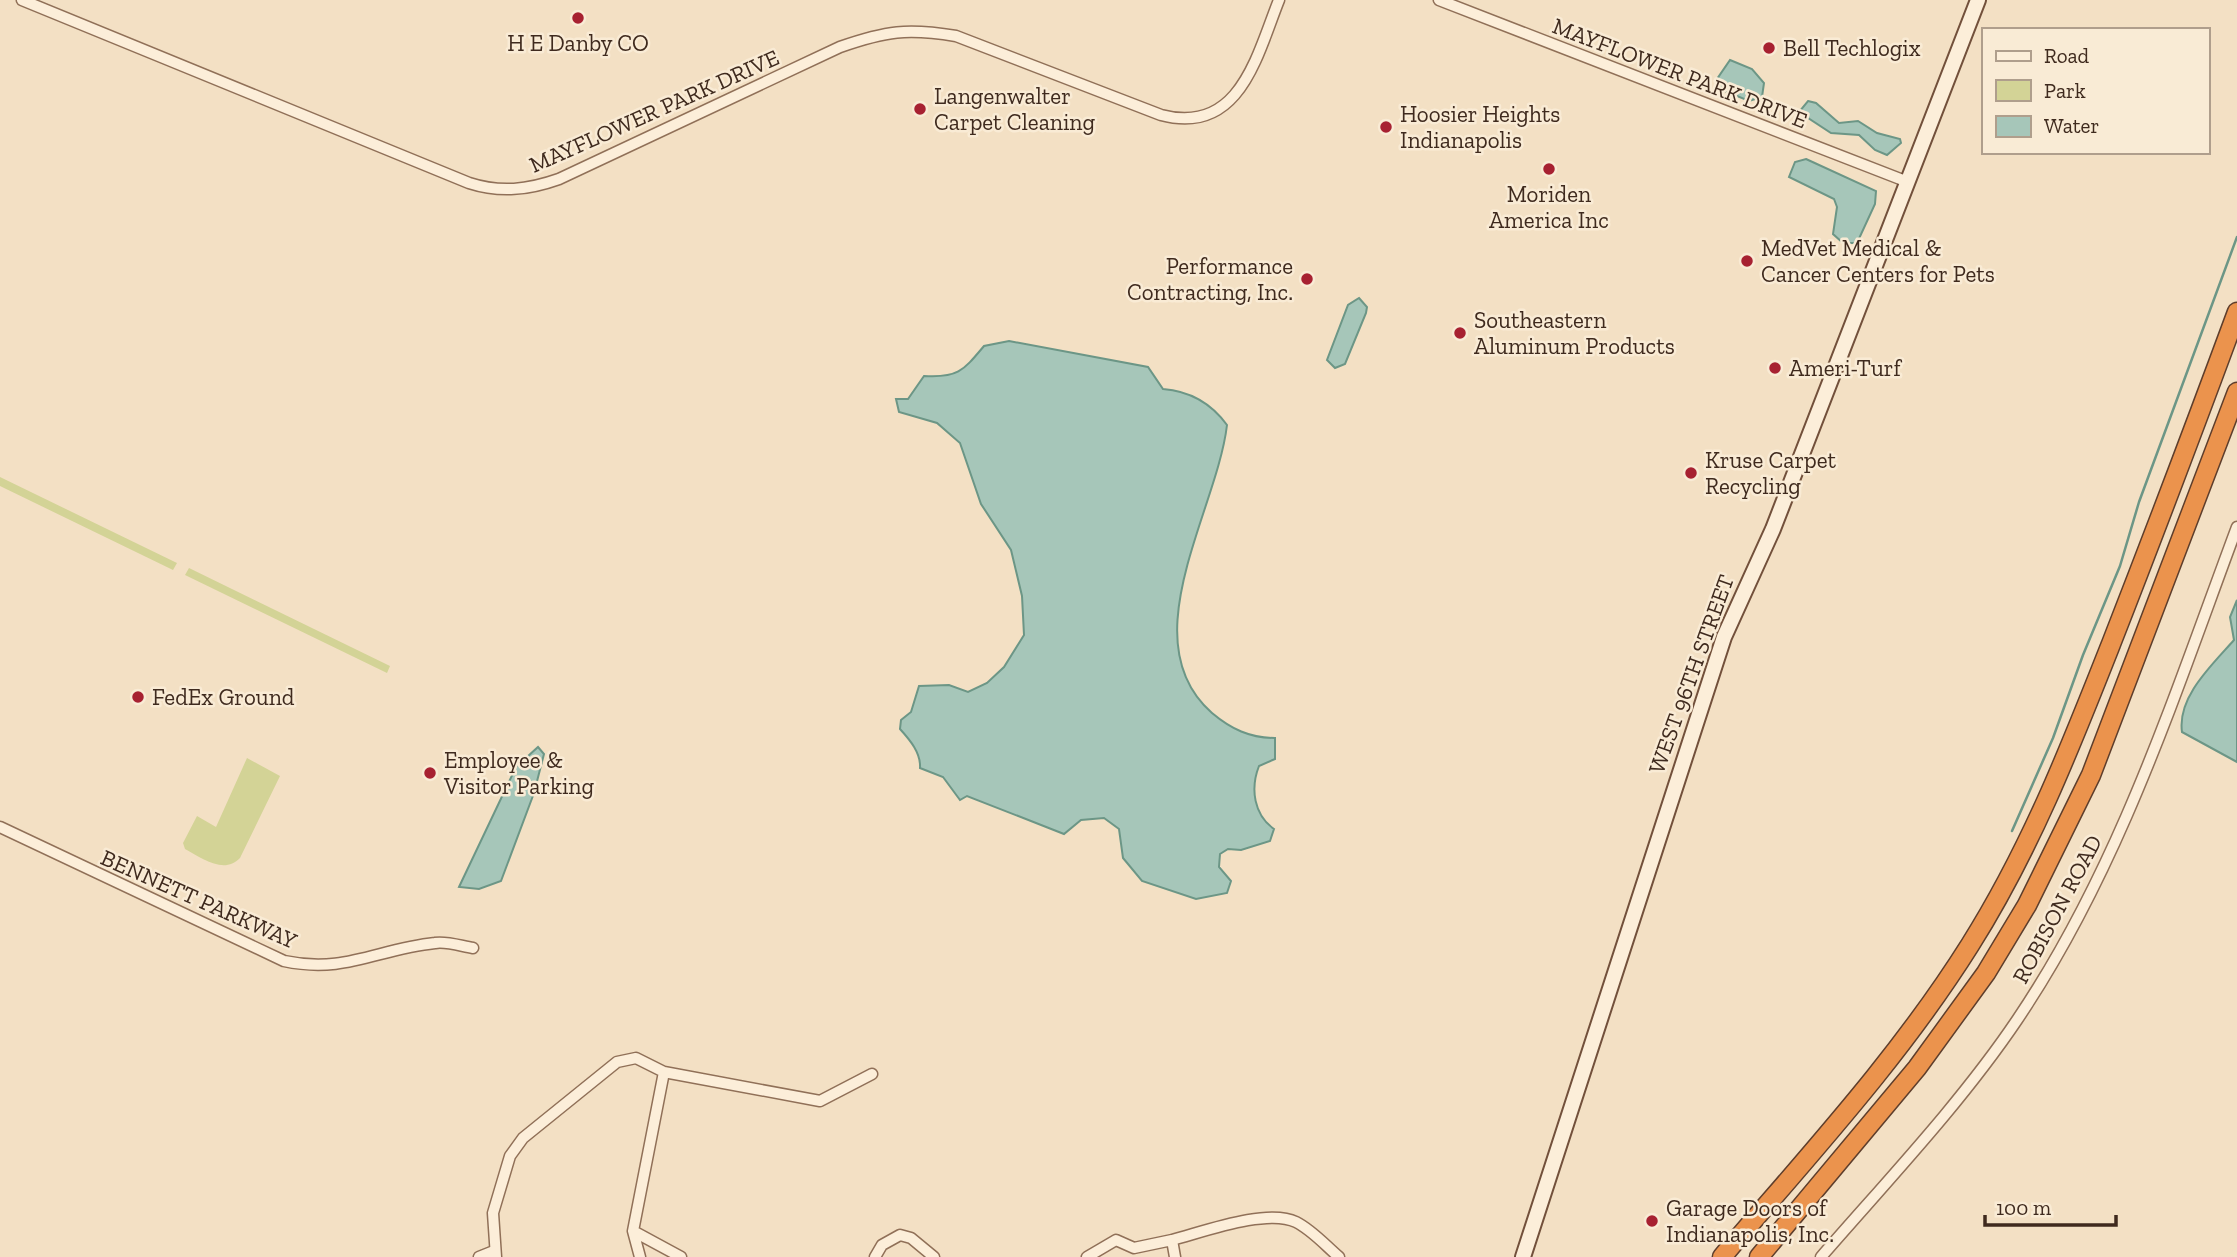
<svg xmlns="http://www.w3.org/2000/svg" width="2237" height="1257" font-family="'Zilla Slab',serif">
<style>
.green{fill:#d3d396}
.water{fill:#a6c6b9;stroke:#6c9686;stroke-width:2}
.lines{fill:none;stroke-linecap:round;stroke-linejoin:round}
.stream{stroke:#6c9686;stroke-width:2.5}
.street-casing{stroke:#907058;stroke-width:13}
.secondary-casing{stroke:#72503b;stroke-width:18}
.highway-casing{stroke:#5e3e2c;stroke-width:21}
.street{stroke:#fceed9;stroke-width:10}
.secondary{stroke:#fceed9;stroke-width:14}
.highway{stroke:#eb934d;stroke-width:18}
.poi-dot{fill:#a72131;stroke:#f9ebd5;stroke-width:2.5}
.labels{text-anchor:middle;stroke-width:5;stroke-linejoin:round;paint-order:stroke}
.poi-label{font-size:23px;fill:#3f2a1e;stroke:#f9ebd5;text-anchor:start}
.street-label{font-size:23px;fill:#3f2a1e;stroke:#f9ebd5}
</style>
<rect width="100%" height="100%" fill="#f3e0c4"/>
<!-- green -->
<path class="green" d="M0 477 177 563 173 570 0 486Z
M189 568 390 666 387 673 185 575Z
M247 758 280 776 240 858C224 875 202 858 185 849L183 843 197 816 216 827Z"/>
<!-- water -->
<path class="water" d="M1730 60 1752 69 1764 83 1762 97 1749 101 1720 89 1717 79Z
M1808 101 1816 103 1839 123 1858 121 1877 133 1900 139 1901 143 1887 155 1875 150 1859 135 1831 133 1799 112Z
M1806 159 1876 191 1875 204 1857 243H1843L1833 234 1837 207 1834 199 1789 177 1795 162Z
M1359 298 1367 307 1366 313 1345 364 1335 368 1327 360 1348 305Z
M1009 341 1148 367 1163 389C1189 391 1211 403 1227 425 1217 511 1130 641 1212 713 1231 729 1250 738 1275 738V759L1259 766C1250 789 1254 815 1274 829L1270 841 1241 850 1228 849 1220 854 1219 867 1231 881 1227 893 1196 899 1142 881 1123 858 1119 829 1104 818 1081 820 1064 834 967 796 960 800 943 777 920 768C921 753 910 740 900 729L901 720 911 712 919 686 949 685 968 692 987 683 1004 667 1024 635 1022 596 1011 550 981 504 960 443 937 423 899 412 896 399H908L924 376C958 378 963 371 984 346Z
M2237 600V762L2182 732C2177 697 2212 665 2234 640L2230 617Z
M538 747 544 754 534 793 501 881 479 889 459 887 516 767Z"/>
<g class="lines">
<!-- stream -->
<path class="stream" d="M2012 831 2053 738 2083 655 2120 566 2139 502 2237 237"/>
<!-- street casing -->
<g class="street-casing">
<path id="street" d="M22 0 469 183C500 193 528 190 559 179L840 47C886 31 907 28 956 36L1161 115C1240 136 1257 55 1279 0
M1439 0 1908 182
M0 827 284 961C345 974 377 949 435 943 446 941 461 946 473 948
M633 1231 681 1257
M479 1257 494 1251
M496 1257 493 1213 510 1156 523 1138 617 1062 636 1058 664 1072 820 1101 872 1074
M640 1257 633 1231 664 1072
M875 1257 882 1245 900 1235 911 1238 934 1257
M1087 1257 1116 1240 1134 1248 1172 1240
M1175 1257 1172 1240C1203 1232 1267 1208 1296 1222 1312 1230 1325 1245 1339 1257
M1821 1257C1887 1181 1961 1103 2017 1020 2119 869 2174 696 2237 527"/>
</g>
<!-- secondary casing -->
<g class="secondary-casing">
<path id="secondary" d="M1523 1257 1724 637 1773 529 1978 0"/>
</g>
<!-- highway casing -->
<g class="highway-casing">
<path id="highway" d="M1722 1257C1808 1156 1899 1058 1970 945 2030 850 2070 748 2111 644 2154 534 2196 423 2237 312
M1759 1257 1917 1068 1986 973 2027 905 2091 775 2237 392"/>
</g>
<!-- street -->
<use href="#street" class="street"/>
<!-- secondary -->
<use href="#secondary" class="secondary"/>
<!-- highway -->
<use href="#highway" class="highway"/>
</g>
<!-- markers -->
<g class="poi-dot">
<circle cx="578" cy="18" r="7"/>
<circle cx="1769" cy="48" r="7"/>
<circle cx="920" cy="109" r="7"/>
<circle cx="1386" cy="127" r="7"/>
<circle cx="1549" cy="169" r="7"/>
<circle cx="1747" cy="261" r="7"/>
<circle cx="1307" cy="279" r="7"/>
<circle cx="1460" cy="333" r="7"/>
<circle cx="1775" cy="368" r="7"/>
<circle cx="1691" cy="473" r="7"/>
<circle cx="138" cy="697" r="7"/>
<circle cx="430" cy="773" r="7"/>
<circle cx="1652" cy="1221" r="7"/>
</g>
<g class="labels">
<!-- poi labels -->
<g class="poi-label">
<text x="578" y="51" text-anchor="middle">H E Danby CO</text>
<text x="1783" y="56">Bell Techlogix</text>
<text x="934" y="104">Langenwalter<tspan x="934" dy="26">Carpet Cleaning</tspan></text>
<text x="1400" y="122">Hoosier Heights<tspan x="1400" dy="26">Indianapolis</tspan></text>
<text x="1549" y="202" text-anchor="middle">Moriden<tspan x="1549" dy="26">America Inc</tspan></text>
<text x="1761" y="256">MedVet Medical &amp;<tspan x="1761" dy="26">Cancer Centers for Pets</tspan></text>
<text x="1293" y="274" text-anchor="end">Performance<tspan x="1293" dy="26">Contracting, Inc.</tspan></text>
<text x="1474" y="328">Southeastern<tspan x="1474" dy="26">Aluminum Products</tspan></text>
<text x="1789" y="376">Ameri-Turf</text>
<text x="1705" y="468">Kruse Carpet<tspan x="1705" dy="26">Recycling</tspan></text>
<text x="152" y="705">FedEx Ground</text>
<text x="444" y="768">Employee &amp;<tspan x="444" dy="26">Visitor Parking</tspan></text>
<text x="1666" y="1216">Garage Doors of<tspan x="1666" dy="26">Indianapolis, Inc.</tspan></text>
</g>
<!-- street labels -->
<g class="street-label">
<text transform="translate(1680 73) rotate(21)" y="8">MAYFLOWER PARK DRIVE</text>
<text transform="translate(654 111) rotate(-24)" y="8">MAYFLOWER PARK DRIVE</text>
<text transform="translate(1691 674) rotate(-70)" y="8">WEST 96TH STREET</text>
<text transform="translate(199 899) rotate(24)" y="8">BENNETT PARKWAY</text>
<text transform="translate(2057 909) rotate(-62)" y="8">ROBISON ROAD</text>
</g>
</g>
<!-- legend -->
<rect x="1982" y="28" width="228" height="126" fill="#f9ebd5" stroke="#af9e8c" stroke-width="2"/>
<rect x="1996" y="51" width="35" height="10" fill="#fceed9" stroke="#af9e8c" stroke-width="2"/>
<text x="2044" y="63" font-size="21" fill="#3f2a1e">Road</text>
<rect x="1996" y="80" width="35" height="21" fill="#d3d396" stroke="#af9e8c" stroke-width="2"/>
<text x="2044" y="98" font-size="21" fill="#3f2a1e">Park</text>
<rect x="1996" y="116" width="35" height="21" fill="#a6c6b9" stroke="#af9e8c" stroke-width="2"/>
<text x="2044" y="133" font-size="21" fill="#3f2a1e">Water</text>
<!-- scale -->
<path d="M1985 1215v10h131v-10" fill="none" stroke="#3f2a1e" stroke-width="3.5"/>
<text x="1996" y="1215" font-size="21" fill="#3f2a1e" stroke="#f9ebd5" stroke-width="5" paint-order="stroke">100 m</text>
</svg>
